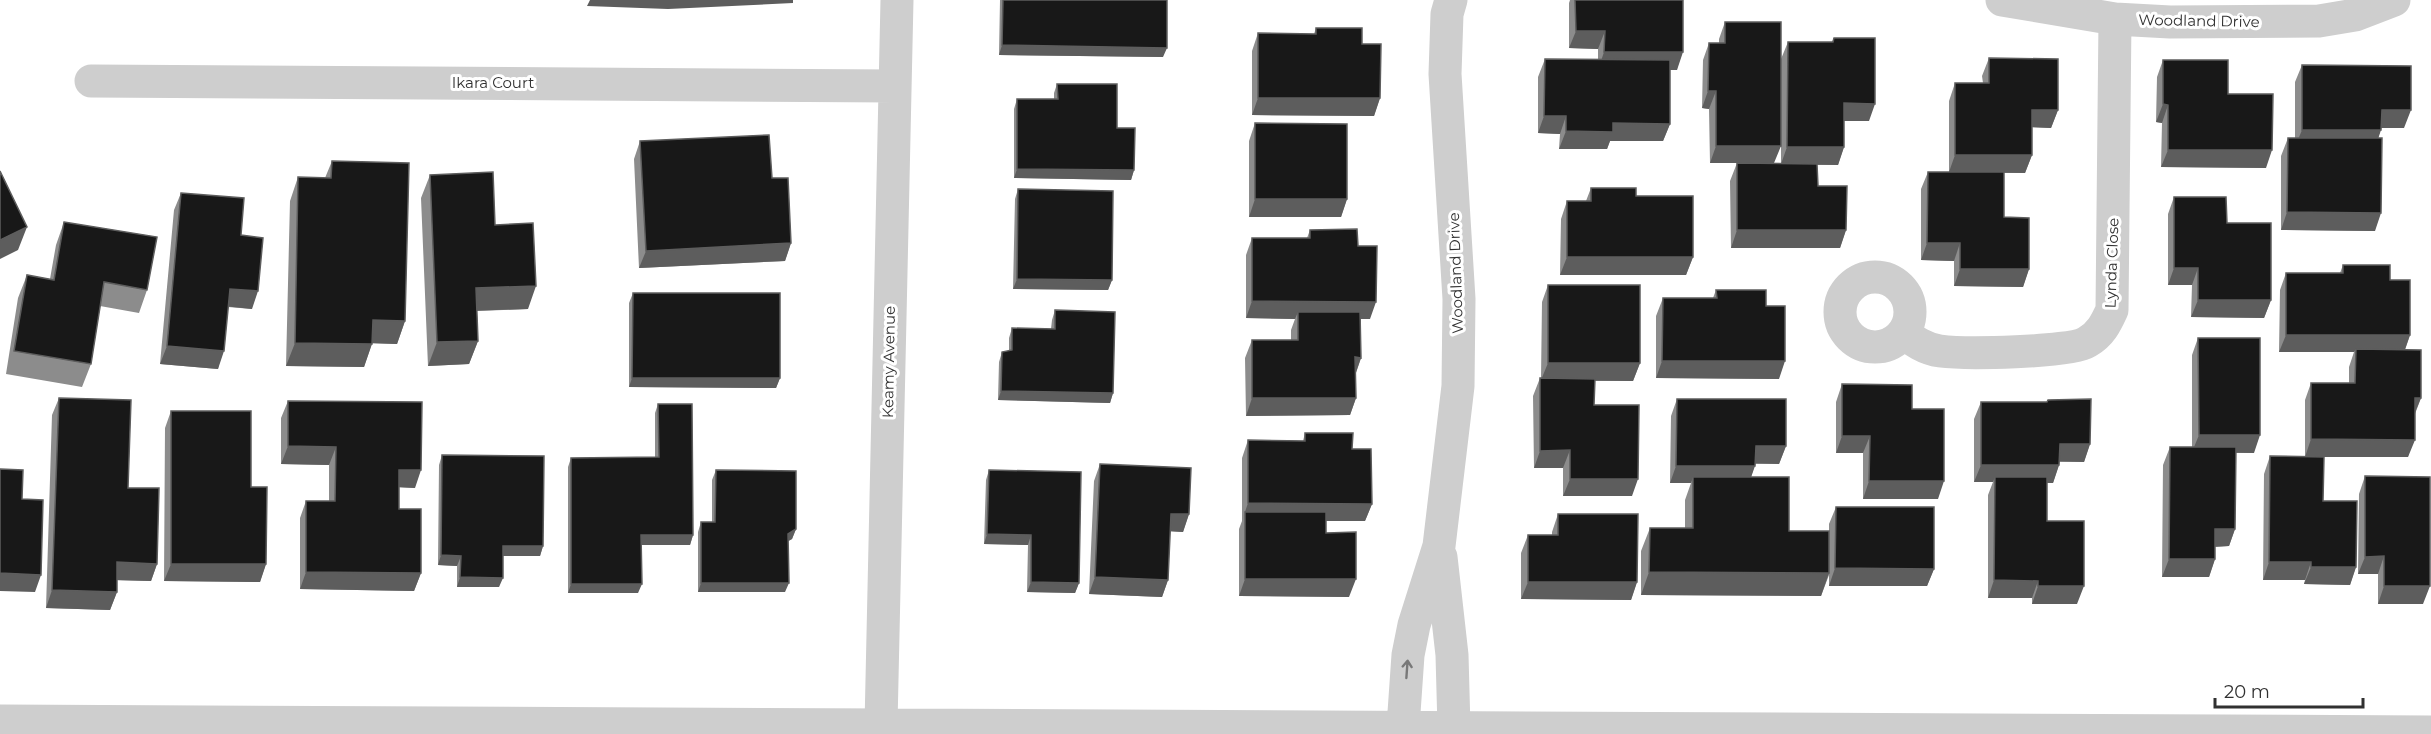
<svg xmlns="http://www.w3.org/2000/svg" width="2431" height="734" font-family="Montserrat,sans-serif">
<style>
.lines{fill:none;stroke-linecap:round;stroke-linejoin:round}
.minor{stroke:#cecece;stroke-width:33}
.wall{fill:#8c8c8c}
.shaded-wall{fill:#5d5d5d}
.building{fill:#181818;stroke:#5d5d5d;stroke-width:1.5}
.oneway{stroke:#787878}
.labels{text-anchor:middle;stroke-width:6;stroke-linejoin:round;paint-order:stroke}
.street-label{font-size:15px;fill:#313131;stroke:#fff}
</style>
<rect width="100%" height="100%" fill="#fff"/>
<g class="lines">
<!-- minor -->
<path class="minor" d="M2002 0 2115 19 2170 22 2319 21 2355 15 2394 0
M91 81 895 86
M1840 312a35 35 0 1 1 70 0a35 35 0 1 1-70 0Z
M1903 333C1914 341 1925 349 1940 351 1963 354 2070 353 2087 342 2101 334 2106 323 2112 310L2115 19
M1441 557 1452 655 1454 728
M0 721 2431 732
M881 725 897 0
M1403 727 1408 655 1414 625 1439 546 1458 386 1459 299 1445 74 1447 14 1451 0"/>
</g>
<!-- wall -->
<path class="wall" d="M1000 0H1167L1163 57 999 55Z
M1570 0H1683L1677 70H1670V124L1663 141H1610L1607 149H1559L1560 134 1538 133V77L1545 59 1598 60V49L1569 48V3Z
M1725 22 1774 163H1781V59L1788 42H1832L1834 38 1869 121H1844V147L1838 165H1817L1818 186 1846 230 1840 248H1731L1730 181 1737 163H1710L1709 109 1702 108 1703 60 1709 43H1719V39Z
M1316 28 1362 44 1380 98 1374 116 1252 115V51L1258 33 1314 34Z
M1989 58 2058 110 2051 128 2032 127V155L2025 173H2004V217L2029 269 2023 287 1954 286V261L1921 260V189L1928 172H1949V101L1955 83H1983L1982 76Z
M2163 60 2228 94 2266 168 2161 167 2162 123 2156 122 2157 77Z
M2302 65 2404 128H2381L2378 138 2375 231 2281 230V156L2288 138H2295V82Z
M1057 84 1117 128 1134 170 1131 180 1014 178V109L1017 99H1054V93Z
M1255 123 1347 199 1341 217H1249V141Z
M640 141 772 178 791 243 785 261 639 268 634 159Z
M332 161 405 321 397 344 372 343 364 367 286 366 290 201 298 177 325 178Z
M430 175 495 225 528 309 477 311 478 341 469 364 428 366 421 198Z
M1591 188 1636 196 1693 257 1686 275H1560L1561 219 1567 201H1586Z
M1018 189 1112 280 1108 290 1013 289 1015 199Z
M181 193 241 235 252 309 228 307 218 369 160 364 174 210Z
M2174 197 2227 223 2271 300 2264 318 2191 317 2192 285H2168V214Z
M64 222 147 290 139 313 100 306 91 364 82 387 6 374 18 298 27 275 50 279 56 245Z
M1310 230 1358 246 1370 319H1361V358L1356 373V398L1350 415 1246 416 1245 358 1252 340H1291V330L1295 319 1246 318V255L1252 238H1307Z
M2343 265 2390 280 2410 335 2405 350 2421 398 2415 414 2408 457H2324L2323 501 2356 567 2350 585 2304 584 2305 580H2263L2264 474 2270 456 2305 457V400L2311 383H2349V367L2354 352H2279L2280 290 2286 273H2340Z
M1548 285 1640 363 1633 381H1595L1594 405 1632 496H1563V468H1534L1533 396 1540 378H1541L1542 302Z
M1716 290 1766 306 1779 379 1656 378V316L1663 298H1713Z
M633 293 780 378 776 388 629 387V303Z
M1055 310 1113 393 1110 403 998 400 999 362 1002 352 1009 351V338L1012 328 1051 329 1052 320Z
M2198 338 2254 453H2236L2235 529 2229 546 2215 547V559L2209 577H2162L2163 465 2170 447H2192V355Z
M1842 384 1912 409 1938 499H1863V453H1836V402Z
M59 398 128 488 157 564 151 581 117 580V592L110 610 46 608 52 415Z
M1677 399 1786 446 1779 464H1755L1751 477 1789 531H1829V524L1836 507 1934 569 1927 586H1829V575L1821 596 1641 595V551L1650 528H1685V500L1691 483H1670L1671 416Z
M288 401 415 488 399 487V509L421 573 414 591 300 589V518L306 501H329V465L281 464V418Z
M1981 402 2090 444 2084 462H2059V465L2053 483H2047V521L2077 604H2032V598H1988V495L1993 482H1974V419Z
M658 404 693 535 690 545H641L638 593H568V467L571 458 655 457V413Z
M171 411 266 564 260 582 164 581 165 428Z
M1305 433 1352 449 1372 504 1365 521H1326V533L1349 597 1239 596V529L1242 521V458L1248 440 1303 441Z
M442 455 543 546 540 556H503L499 587H457V566L438 565 439 465Z
M1100 464 1189 514 1183 532 1170 531 1168 580 1162 597 1089 594 1094 481Z
M716 470 796 529 792 539 788 541 785 592H698V532L701 522H712V480Z
M989 470 1079 583 1075 593 1027 592 1028 545 984 544 986 480Z
M2365 476 2423 604H2378V574H2358L2359 494Z
M1558 514 1637 582 1631 600 1521 599V553L1528 535H1552V532Z"/>
<!-- shaded-wall -->
<path class="shaded-wall" d="M590 0H793V3L668 9 587 6Z
M1576 31H1605L1598 49 1569 48Z
M1002 45 1167 48 1163 57 999 55Z
M1604 52H1683L1677 70H1598Z
M1708 91H1716L1709 109 1702 108Z
M1258 98H1380L1374 116 1252 115Z
M1844 103 1875 104 1869 121H1837Z
M2163 104 2168 105 2162 123 2156 122Z
M2032 110H2058L2051 128 2025 127Z
M2382 110H2411L2404 128H2375Z
M1544 116H1566L1560 134 1538 133Z
M1613 123 1670 124 1663 141H1610L1607 149H1559L1566 131Z
M2302 130H2381L2375 148 2295 147Z
M1716 146H1781L1774 163H1710Z
M1787 147H1844L1838 165 1781 164Z
M2168 150H2272L2266 168 2161 167Z
M1955 155H2032L2025 173 1949 172Z
M1017 169 1134 170 1131 180 1014 178Z
M1255 199H1347L1341 217H1249Z
M2287 212 2381 213 2375 231 2281 230Z
M27 227 18 250 0 259V240Z
M1737 230H1846L1840 248H1731Z
M791 243 785 261 639 268 646 251Z
M1927 243H1960L1954 261 1921 260Z
M1567 257H1693L1686 275H1560Z
M2174 268H2198L2192 285H2168Z
M1960 269H2029L2023 287 1954 286Z
M1017 279 1112 280 1108 290 1013 289Z
M536 286 528 309 468 311 476 288Z
M230 289 258 291 252 309 223 306Z
M2198 300H2271L2264 318 2191 317Z
M1252 301 1376 302 1370 319H1298V312L1295 319 1246 318Z
M373 320 405 321 397 344 364 343Z
M2286 335H2410L2404 352 2356 349 2354 352H2279Z
M478 341 469 364 428 366 437 342Z
M295 343 372 344 364 367 286 366Z
M167 346 224 351 218 369 160 364Z
M1355 357 1361 358 1355 375Z
M1662 361H1785L1779 379 1656 378Z
M1548 363H1640L1633 381 1541 380Z
M632 378H780L776 388 629 387Z
M1001 391 1113 393 1110 403 998 400Z
M1252 398H1356L1350 415 1246 416Z
M2415 398H2421L2414 415Z
M2199 435H2260L2254 453 2192 452Z
M1842 436H1870L1863 453H1836Z
M2311 439 2415 440 2408 457H2305Z
M2060 444H2090L2084 462 2053 461Z
M288 446 336 447 329 465 281 464Z
M1756 446H1786L1779 464 1749 463Z
M1570 450 1563 468H1534L1540 451Z
M1981 465H2059L2053 483 1995 482V477L1993 482H1974Z
M1676 466H1755L1749 483 1693 477 1691 483H1670Z
M399 470H421L415 488 393 487Z
M1570 479H1638L1632 496H1563Z
M1869 481H1944L1938 499H1863Z
M1248 503 1372 504 1365 521H1245V512L1242 521Z
M1171 514H1189L1183 532 1164 531Z
M796 529 792 539 785 543 788 534Z
M2215 529H2235L2229 546 2209 547Z
M987 534 1031 535 1028 545 984 544Z
M641 535H693L690 545H637Z
M503 546H543L540 556H500Z
M441 555 461 556 457 566 438 565Z
M2384 556 2378 574H2358L2365 557Z
M2169 559H2215L2209 577H2162Z
M117 562 157 564 151 581 111 580Z
M2269 562H2311L2305 580H2263Z
M171 564H266L260 582 164 581Z
M2311 567H2356L2350 585 2304 584Z
M1835 568 1934 569 1927 586H1829Z
M306 572 421 573 414 591 300 589Z
M1649 572 1829 573 1821 596 1641 595Z
M0 573 41 575 35 592 0 591Z
M460 577 503 578 499 587H457Z
M1095 577 1168 580 1162 597 1089 594Z
M1245 579H1356L1349 597 1239 596Z
M1994 580 2038 581 2032 598H1988Z
M1031 582 1079 583 1075 593 1027 592Z
M1528 582H1637L1631 600 1521 599Z
M701 583H789L785 592H698Z
M571 584H642L638 593H568Z
M2038 586H2084L2077 604H2032Z
M2384 586H2430L2423 604H2378Z
M52 590 117 592 110 610 46 608Z"/>
<!-- building -->
<path class="building" d="M1003 0H1167V48L1002 45Z
M1575 0H1683V52H1604L1605 31H1576Z
M1725 22H1781V146H1716V91H1708L1709 43H1725Z
M1316 28H1362V44H1381L1380 98H1258V33L1316 34Z
M1834 38H1875V104L1844 103V147H1787L1788 42H1833Z
M1989 58 2058 59V110H2032V155H1955V83H1989Z
M1545 59 1670 60V124L1613 123V132L1566 131V116H1544Z
M2163 60H2228V94H2273L2272 150H2168V105L2163 104Z
M2302 65 2411 66V110H2382L2381 130H2302Z
M1057 84H1117V128H1135L1134 170 1017 169V99H1058Z
M1255 123 1347 124V199H1255Z
M769 135 772 178H788L791 243 646 251 640 141Z
M2288 138H2382L2381 213 2287 212Z
M332 161 409 163 405 321 373 320 372 344 295 343 298 177 331 178Z
M1737 163 1817 164 1818 186H1847L1846 230H1737Z
M0 171 27 227 0 240Z
M493 172 495 225 533 223 536 286 476 288 478 341 437 342 430 175Z
M1928 172H2004V217L2029 218V269H1960V243H1927Z
M1591 188H1636V196H1693V257H1567V201H1591Z
M1018 189 1113 191 1112 280 1017 279Z
M181 193 244 198 241 235 263 238 258 291 230 289 224 351 167 346Z
M2174 197H2226L2227 223H2271V300H2198V268H2174Z
M64 222 157 237 147 290 104 282 91 364 14 351 27 275 54 280Z
M1357 229 1358 246H1377L1376 302 1252 301V238H1310V230Z
M2343 265H2390V280H2410V335H2286V273H2343Z
M1548 285H1640V363H1548Z
M1716 290H1766V306H1785V361H1662L1663 298H1717Z
M633 293H780V378H632Z
M1055 310 1115 312 1113 393 1001 391 1002 352 1012 350V328L1055 329Z
M1298 312H1360L1361 358 1355 357 1356 398H1252V340H1298Z
M2198 338H2260V435H2199Z
M2356 349 2421 350V398H2415V440L2311 439V383H2355Z
M1540 378 1595 379 1594 405H1639L1638 479H1570V450L1540 451Z
M1842 384 1912 385V409H1944V481H1869L1870 436H1842Z
M59 398 131 400 128 488H159L157 564 117 562V592L52 590Z
M1677 399H1786V446H1756L1755 466H1676Z
M2091 399 2090 444H2060L2059 465H1981V402H2047L2048 400Z
M288 401 422 402 421 470H399V509H421V573L306 572V501H335L336 447 288 446Z
M658 404H692L693 535H641L642 584H571V458L659 457Z
M171 411H251V487H267L266 564H171Z
M1305 433H1353L1352 449H1371L1372 504 1248 503V440L1305 441Z
M2170 447H2236L2235 529H2215V559H2169Z
M442 455 544 456 543 546H503V578L460 577 461 556 441 555Z
M2270 456 2324 457 2323 501H2357L2356 567H2311V562H2269Z
M1100 464 1191 468 1189 514H1171L1168 580 1095 577Z
M0 469 23 470 22 499 43 500 41 575 0 573Z
M716 470 796 471V529L788 534 789 583H701V522H715Z
M989 470 1081 472 1079 583 1031 582V535L987 534Z
M2365 476 2430 477V586H2384V556L2365 557Z
M1693 477H1789V531H1829V573L1649 572 1650 528H1693Z
M1995 477H2047V521H2084V586H2038V581L1994 580Z
M1836 507H1934V569L1835 568Z
M1245 512H1326V533L1356 532V579H1245Z
M1558 514H1638L1637 582H1528V535H1558Z"/>
<!-- one-way arrows -->
<defs><path id="oneway-shaft" d="M-6 0H5M1.5-3L5.5 0L1.5 3" fill="none" stroke-width="1.6" stroke-linecap="round" stroke-linejoin="round" transform="scale(1.5)"/></defs>
<use class="oneway" href="#oneway-shaft" transform="translate(1407 669) rotate(-86)"/>
<g class="labels">
<!-- street labels -->
<g class="street-label">
<text transform="translate(2199 21) rotate(1)" y="5">Woodland Drive</text>
<text x="493" y="88">Ikara Court</text>
<text transform="translate(2112 263) rotate(-88)" y="5">Lynda Close</text>
<text transform="translate(1456 273) rotate(-92)" y="5">Woodland Drive</text>
<text transform="translate(889 362) rotate(-89)" y="5">Keamy Avenue</text>
</g>
</g>
<!-- scale -->
<path d="M2215 698v9h148v-9" fill="none" stroke="#313131" stroke-width="3"/>
<text x="2224" y="698" font-size="18" fill="#313131" stroke="#ffffff" stroke-width="4.5" paint-order="stroke">20 m</text>
</svg>
